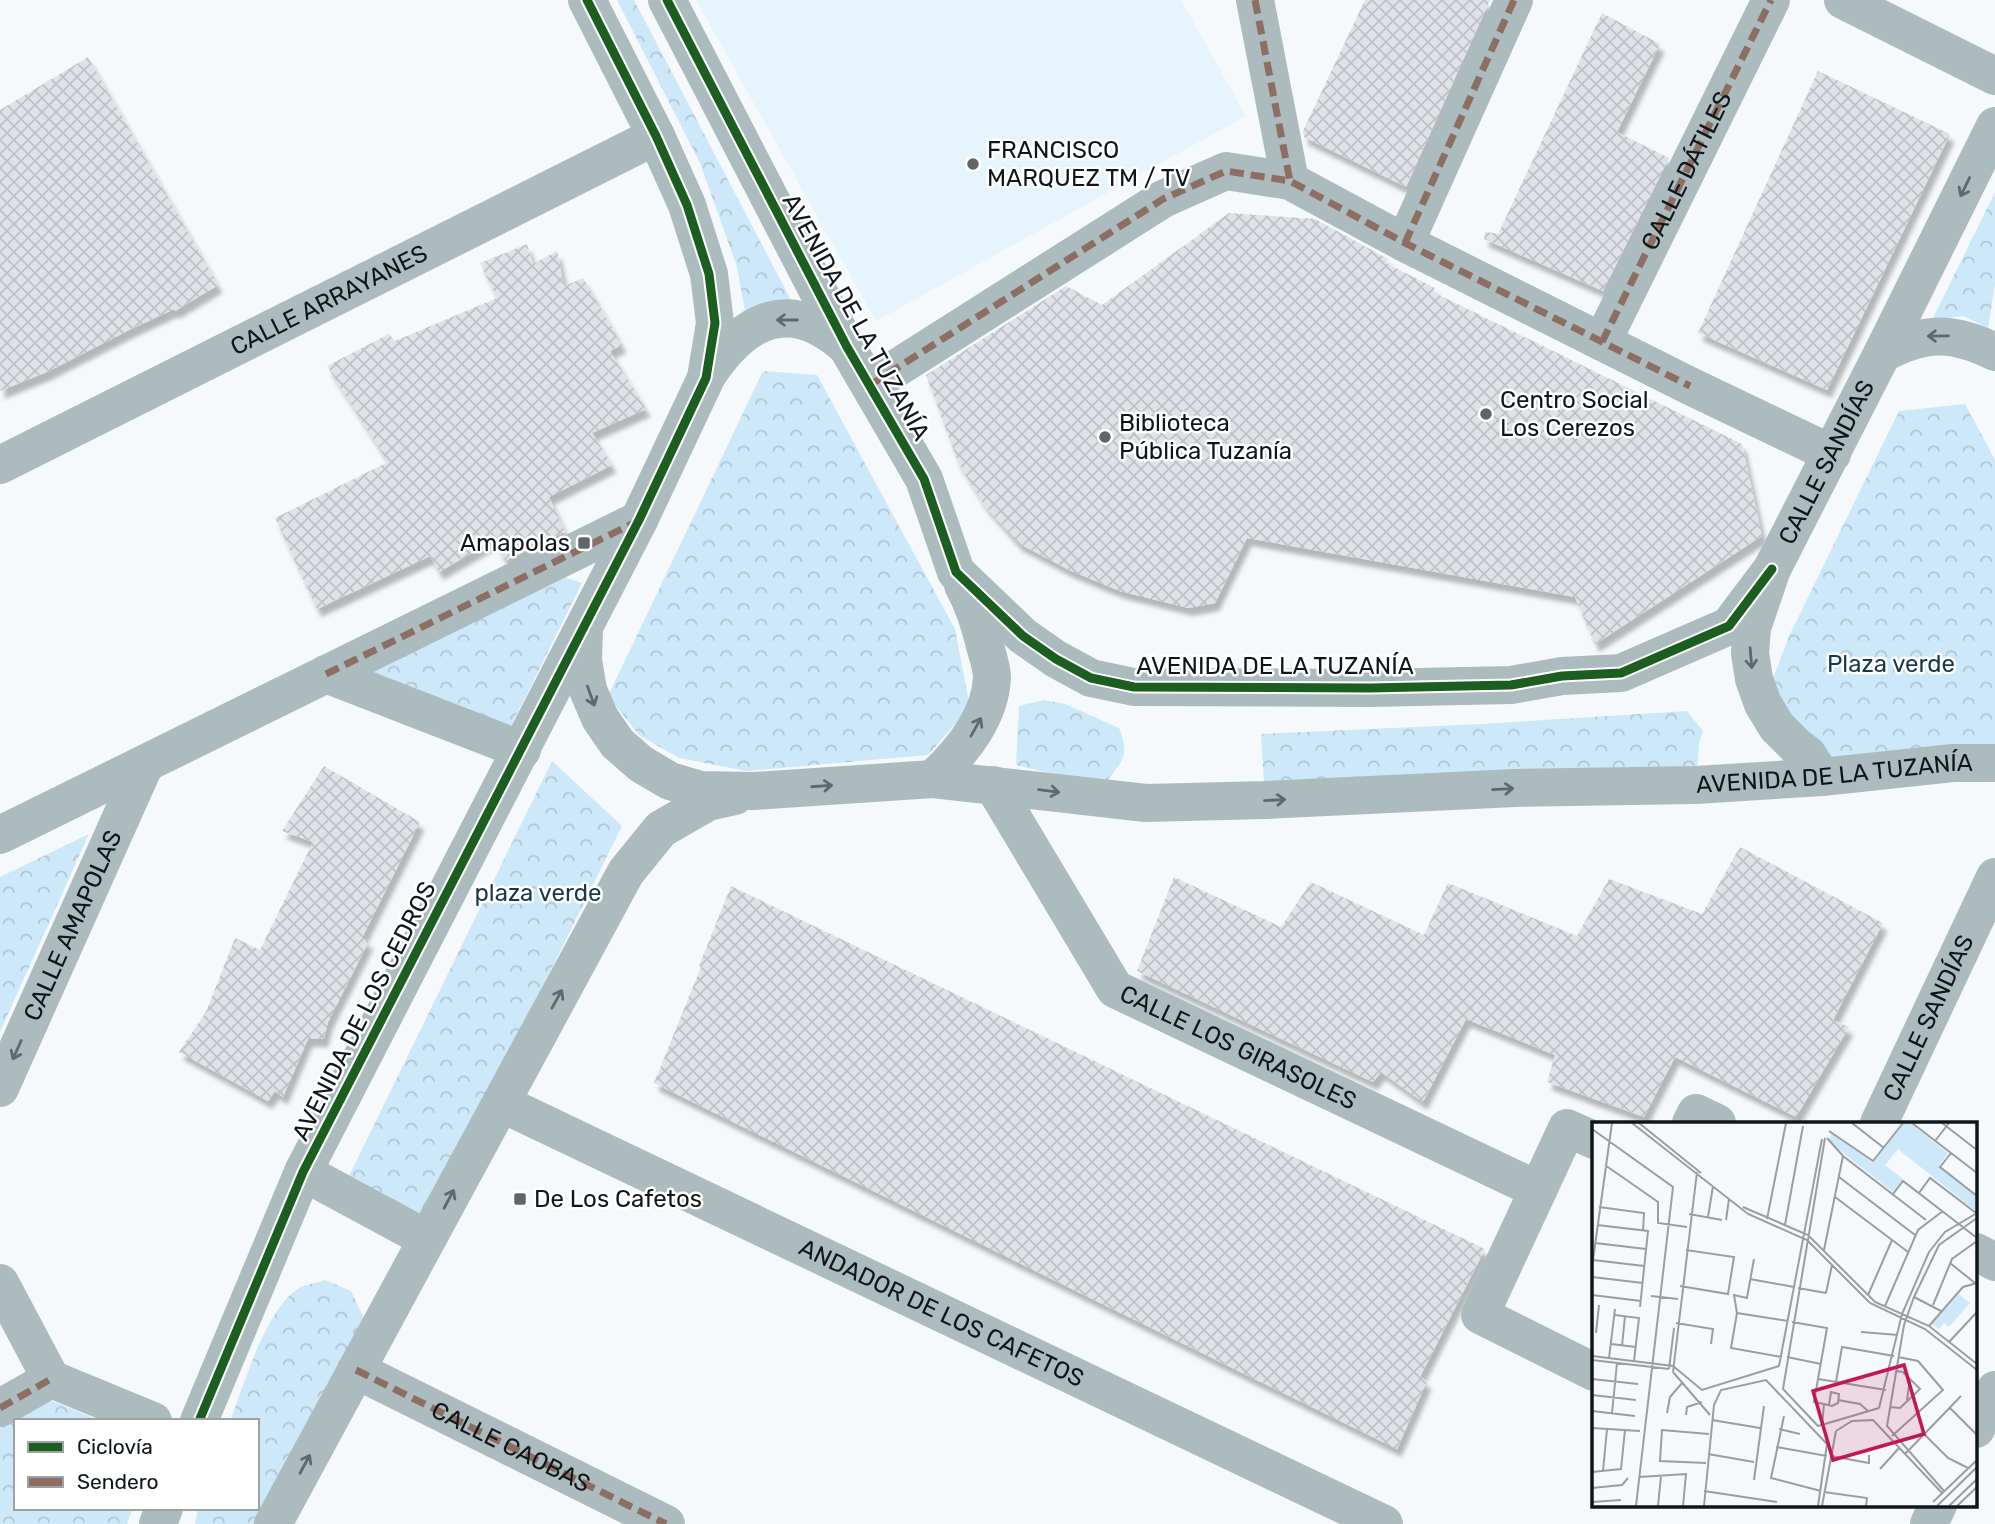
<svg xmlns="http://www.w3.org/2000/svg" width="1995" height="1524" font-family="Rubik,sans-serif">
<style>
.built{fill:#e6f4fd}
.park{fill:url(#park-crowns)}
.building{fill:url(#building-cross-hatch);filter:url(#shadow)}
.lines{fill:none;stroke-linecap:round;stroke-linejoin:round}
.minor{stroke:#acbcbe;stroke-width:38}
.quiet{stroke:#8d6e63;stroke-width:7;stroke-dasharray:14 7;stroke-linecap:butt}
.cycleway-casing{stroke:#fff;stroke-width:13}
.cycleway{stroke:#1b5e20;stroke-width:9}
.oneway{stroke:#5e696c}
.poi-dot{fill:#606569;stroke:#fff;stroke-width:2.5}
.labels{text-anchor:middle;stroke-width:5;stroke-linejoin:round;paint-order:stroke}
.poi-label{font-size:24px;fill:#0f161b;stroke:#fff;text-anchor:start}
.street-label{font-size:24px;fill:#0f161b;stroke:#fff}
.park-label{font-size:24px;fill:#193849;stroke:#fff}
.inset-road{fill:none;stroke:#9a9ea1;stroke-width:2}
.view{fill:#c2185b;fill-opacity:0.15;stroke:#c2185b;stroke-width:3.5}
.inset-edge{fill:none;stroke:#0f161b;stroke-width:3.5}
</style>
<defs>
<pattern id="park-crowns" width="20" height="18" patternUnits="userSpaceOnUse" patternTransform="scale(1.75)"><rect width="20" height="18" fill="#cde8f8"/><path d="M2 6a3 3 0 1 1 6 0M12 15a3 3 0 1 1 6 0" fill="none" stroke="#afc6d4"/></pattern>
<pattern id="building-cross-hatch" width="8" height="8" patternUnits="userSpaceOnUse" patternTransform="scale(1.75)"><rect width="8" height="8" fill="#dfe2e7"/><path d="M0 0l8 8M0 8l8-8" fill="none" stroke="#bec1c6"/></pattern>
<filter id="shadow"><feDropShadow dx="4.5" dy="8" stdDeviation="2" flood-color="#0004"/></filter>
</defs>
<rect width="100%" height="100%" fill="#f6f9fb"/>
<!-- built -->
<path class="built" d="M696 0H1181L1246 116 876 321Z"/>
<!-- park -->
<path class="park" d="M617 0H634L792 302 745 311 737 267 700 163Z
M1995 192V284L1988 328 1963 316 1932 320Z
M763 371 817 375 955 629 970 707 928 755 747 771 679 758 639 735 608 696Z
M1965 404 1995 460V763L1822 777 1763 704 1790 634 1899 411Z
M555 574 582 583 511 726 356 672Z
M1044 700 1065 704 1119 728C1130 756 1123 760 1106 782L1060 776 1016 765 1019 706Z
M1687 711 1703 731 1699 743 1696 785 1265 800 1261 734 1481 724Z
M552 761 622 826 426 1223 349 1176Z
M89 834 0 1032V877Z
M325 1280 351 1291 365 1320 261 1524H195L198 1508H257V1421H230C244 1385 266 1308 299 1288 306 1284 317 1283 325 1280Z
M43 1397 101 1421H16V1508H133L127 1524H0V1421Z"/>
<!-- building -->
<path class="building" d="M1365 0H1490L1406 187 1304 137 1303 131Z
M1602 13 1660 44 1617 132 1669 158 1603 291 1484 239 1485 232 1502 234 1499 232Z
M88 57 218 285 175 311 174 309 127 331 47 372 0 391V110Z
M1818 71 1950 134 1827 390 1698 333Z
M1229 213 1315 219 1388 259 1386 263 1435 288 1433 292 1742 444 1762 536 1595 644 1575 597 1247 538 1215 603 1188 608 1120 591 1069 570 1018 543 984 505 958 462 926 375 1066 286 1102 305Z
M527 244 533 264 557 251 564 286 583 278 622 345 610 351 646 409 592 433 612 465 549 497 565 532 505 561 494 540 439 572 430 556 317 609 275 518 388 462 327 366 389 334 395 341 497 298 480 263Z
M324 766 420 822 362 938 369 941 328 1022 324 1039H308L283 1097 275 1091 268 1101 179 1052 206 1012 235 938 260 950 313 842 282 831Z
M1740 847 1883 923 1833 1020 1849 1027 1796 1117 1675 1057 1644 1117 1547 1082 1555 1055 1466 1019 1423 1102 1381 1072 1373 1082 1137 971 1174 877 1281 927 1311 882 1424 935 1448 883 1577 936 1609 879 1702 914Z
M731 886 1485 1249 1420 1377 1427 1381 1397 1449 654 1083 701 967 699 966Z"/>
<g class="lines">
<!-- minor -->
<g class="minor">
<path d="M667 0 847 347 924 479 956 572 1023 636 1056 659 1091 678 1134 687 1370 688 1511 685 1562 676 1621 673 1729 626 1772 569"/>
<path d="M1255 0 1290 181"/>
<path d="M1843 0 1995 76"/>
<path d="M1405 243 1514 0"/>
<path d="M1602 342 1771 0"/>
<path d="M1882 354C1924 331 1953 331 1995 352"/>
<path d="M706 377C744 319 790 295 847 347"/>
<path d="M870 385 1163 199 1226 171 1290 181 1405 243 1690 386 1832 454"/>
<path id="s1" d="M0 465 656 136"/>
<path id="s2" d="M584 629 583 660 588 690 600 718 617 743 641 764 670 781 700 790 754 791 933 779 1146 803 1265 800 1515 788 1696 785 1822 777 1953 763H1995"/>
<path d="M326 674 522 750"/>
<path id="s3" d="M1822 777 1807 754 1796 746 1777 727 1763 704 1754 679 1750 653 1752 628 1772 569 1882 354 1995 126"/>
<path d="M933 779C961 753 990 718 992 678 992 668 988 656 985 646 980 624 974 605 963 585"/>
<path id="s4" d="M993 785 1115 989 1538 1190"/>
<path d="M0 835 639 520"/>
<path id="s5" d="M0 1088 145 764"/>
<path id="s6" d="M501 1103 1384 1524"/>
<path d="M1691 1123 1696 1113 1717 1123"/>
<path id="s7" d="M1879 1123 1995 877"/>
<path d="M1594 1140 1567 1128 1480 1315 1594 1372"/>
<path d="M303 1172 427 1239"/>
<path d="M1976 1252 1995 1262"/>
<path d="M0 1283 51 1379 153 1421"/>
<path d="M356 1370 666 1524"/>
<path d="M0 1408 51 1379"/>
<path d="M199 1421 303 1172 639 520 706 378 715 323 709 274 687 205 656 136 587 0"/>
<path d="M1976 1429 1995 1390"/>
<path d="M158 1524 164 1508"/>
<path d="M273 1524 626 872 661 829 708 802 735 796"/>
<path d="M1929 1524 1938 1505"/>
</g>
<!-- quiet -->
<g class="quiet">
<path d="M1255 0 1290 181"/>
<path d="M1405 243 1514 0"/>
<path id="s8" d="M1602 342 1771 0"/>
<path d="M870 385 1163 199 1226 171 1290 181 1405 243 1690 386"/>
<path d="M326 674 636 522"/>
<path id="s9" d="M356 1370 666 1524"/>
<path d="M0 1408 51 1379"/>
</g>
<!-- cycleway casing -->
<g class="cycleway-casing">
<path id="cycleway" d="M667 0 847 347 924 479 956 572 1023 636 1056 659 1091 678 1134 687 1370 688 1511 685 1562 676 1621 673 1729 626 1772 569
M199 1421 303 1172 639 520 706 378 715 323 709 274 687 205 656 136 587 0"/>
</g>
<!-- cycleway -->
<use href="#cycleway" class="cycleway"/>
</g>
<!-- one-way arrows -->
<defs><path id="oneway-shaft" d="M-6 0H5M1.5-3L5.5 0L1.5 3" fill="none" stroke-width="1.6" stroke-linecap="round" stroke-linejoin="round" transform="scale(1.75)"/></defs>
<g class="oneway">
<use href="#oneway-shaft" transform="translate(1965 187) rotate(116)"/>
<use href="#oneway-shaft" transform="translate(787 320) rotate(180)"/>
<use href="#oneway-shaft" transform="translate(1938 336) rotate(179)"/>
<use href="#oneway-shaft" transform="translate(1751 658) rotate(85)"/>
<use href="#oneway-shaft" transform="translate(591 696) rotate(70)"/>
<use href="#oneway-shaft" transform="translate(976 727) rotate(-61)"/>
<use href="#oneway-shaft" transform="translate(822 786) rotate(-4)"/>
<use href="#oneway-shaft" transform="translate(1503 789) rotate(-3)"/>
<use href="#oneway-shaft" transform="translate(1049 791) rotate(7)"/>
<use href="#oneway-shaft" transform="translate(1275 800) rotate(-3)"/>
<use href="#oneway-shaft" transform="translate(557 999) rotate(-61)"/>
<use href="#oneway-shaft" transform="translate(17 1050) rotate(114)"/>
<use href="#oneway-shaft" transform="translate(449 1199) rotate(-62)"/>
<use href="#oneway-shaft" transform="translate(305 1464) rotate(-62)"/>
</g>
<!-- markers -->
<g class="poi-dot">
<circle cx="973" cy="164" r="7"/>
<circle cx="1486" cy="414" r="7"/>
<circle cx="1105" cy="437" r="7"/>
<rect x="577" y="536" width="14" height="14" rx="3.5"/>
<rect x="513" y="1192" width="14" height="14" rx="3.5"/>
</g>
<g class="labels">
<!-- poi labels -->
<g class="poi-label">
<text x="987" y="158">FRANCISCO<tspan x="987" dy="28">MARQUEZ TM / TV</tspan></text>
<text x="1500" y="408">Centro Social<tspan x="1500" dy="28">Los Cerezos</tspan></text>
<text x="1119" y="431">Biblioteca<tspan x="1119" dy="28">Pública Tuzanía</tspan></text>
<text x="570" y="551" text-anchor="end">Amapolas</text>
<text x="534" y="1207">De Los Cafetos</text>
</g>
<!-- street labels -->
<g class="street-label">
<text dy="8" stroke="none"><textPath href="#s8" startOffset="191">CALLE DÁTILES</textPath></text>
<text dy="8" stroke="none"><textPath href="#s1" startOffset="368">CALLE ARRAYANES</textPath></text>
<text transform="translate(856 317) rotate(61)" y="8">AVENIDA DE LA TUZANÍA</text>
<text dy="8" stroke="none"><textPath href="#s3" startOffset="355">CALLE SANDÍAS</textPath></text>
<text x="1275" y="674">AVENIDA DE LA TUZANÍA</text>
<text dy="8" stroke="none"><textPath href="#s2" startOffset="1356">AVENIDA DE LA TUZANÍA</textPath></text>
<text dy="8" stroke="none"><textPath href="#s5" startOffset="178">CALLE AMAPOLAS</textPath></text>
<text transform="translate(364 1011) rotate(-63)" y="8">AVENIDA DE LOS CEDROS</text>
<text dy="8" stroke="none"><textPath href="#s7" startOffset="116">CALLE SANDÍAS</textPath></text>
<text dy="8" stroke="none"><textPath href="#s4" startOffset="374">CALLE LOS GIRASOLES</textPath></text>
<text dy="8" stroke="none"><textPath href="#s6" startOffset="488">ANDADOR DE LOS CAFETOS</textPath></text>
<text dy="8" stroke="none"><textPath href="#s9" startOffset="173">CALLE CAOBAS</textPath></text>
</g>
<!-- park labels -->
<g class="park-label">
<text x="1891" y="672">Plaza verde</text>
<text x="538" y="901">plaza verde</text>
</g>
</g>
<!-- overview -->
<g transform="translate(1592 1122)">
<rect width="385" height="385" fill="#f6f9fb"/>
<path d="M312 1H318L356 31 347 43 385 75V90L306 27 293 43 311 57 301 70 236 19 240 11 281 41ZM367 172 378 181 357 205 352 201 347 207 340 202Z" fill="#cde8f8"/>
<path class="inset-road" d="M40 1 156 92 215 118 278 181 333 207 385 248M47 1 109 51M260 1 292 26M320 1 385 51M350 1 385 28M0 7 81 65 44 384M237 9 281 39 311 1M233 16 191 267 226 304 287 286M235 16 251 34 334 98M343 19 357 1M359 31 348 45 385 74M13 43 66 80V101L95 105M247 55 323 113M327 71 338 56 384 91M301 72 311 59 385 116M243 75 316 130M7 85 52 91 51 109M151 85 216 113 283 180 337 204 385 242M97 92 130 98M116 95 121 64M175 97 194 1M134 98 137 77M5 103 56 109 48 185M193 103 211 4M3 121 54 127M232 128 251 34M162 137 155 176 142 173 145 191 139 226 190 235M1 138 52 144M358 141 383 161M0 145 20 1M0 155 51 161M158 157 202 165M88 164 136 172 142 135 94 128M206 166 234 171M234 171 240 143M0 173 49 179M276 173 300 118M59 174 86 177M322 175 349 189M341 183 360 137 385 119M293 184 326 108 351 89M145 191 196 199M23 193 47 196 42 239M200 200 235 206 222 280 232 282 240 284 246 281 247 272 239 270 237 283M84 201 121 207 119 222M337 204 371 165 385 161M269 210 306 213M4 211 7 183M357 220 385 190M19 222 44 225M30 224 33 194M0 234 81 244 110 268 187 244M195 235 229 242M17 236 23 187M0 238 77 247M187 244 230 17M77 247 82 206M81 250 105 50M81 250 118 293M0 257 46 262M226 257 294 268M244 260 250 225 302 234M0 273 44 278M246 278 268 282 276 289M315 278 318 257M298 285 308 286 328 267 311 250 304 249M287 286 310 192 337 130 353 110 385 91M358 286 385 313M0 289 43 294M20 291 25 241M75 291 78 275 91 260M94 293 95 285 110 280M192 294 179 356 229 369M120 298 168 306M230 304 232 282M0 306 48 309M187 307 208 312M244 309 260 299 281 298 350 371M332 312 356 336 376 346M300 314 351 268 326 239 306 235M184 325 235 334M116 332 162 340M313 332 369 274M239 334 277 341V333M114 341 68 339 70 308 117 312M288 347 307 326M11 349 15 307M0 350 29 347 33 308M47 355 94 352 91 384M162 358 172 284M0 366 30 363 36 356M112 369 185 380M352 369 295 304 312 203 322 175 347 123 385 96M232 370 275 376 274 384M0 380 29 378M341 380 385 338M66 384 69 354M112 384 122 283 129 268 174 258 235 322M226 384 235 322M230 384 244 309M345 384 385 345M357 384 385 357M365 384 385 365"/>
<path class="view" d="M312 243 332 312 241 338 221 269Z"/>
<rect width="385" height="385" class="inset-edge"/>
</g>
<!-- legend -->
<rect x="14" y="1419" width="245" height="91" fill="#ffffff" stroke="#9fa2a4" stroke-width="2"/>
<rect x="28" y="1442" width="35" height="10" fill="#1b5e20" stroke="#9fa2a4" stroke-width="2"/>
<text x="77" y="1454" font-size="21" fill="#0f161b">Ciclovía</text>
<rect x="28" y="1477" width="35" height="10" fill="#8d6e63" stroke="#9fa2a4" stroke-width="2"/>
<text x="77" y="1489" font-size="21" fill="#0f161b">Sendero</text>
</svg>
